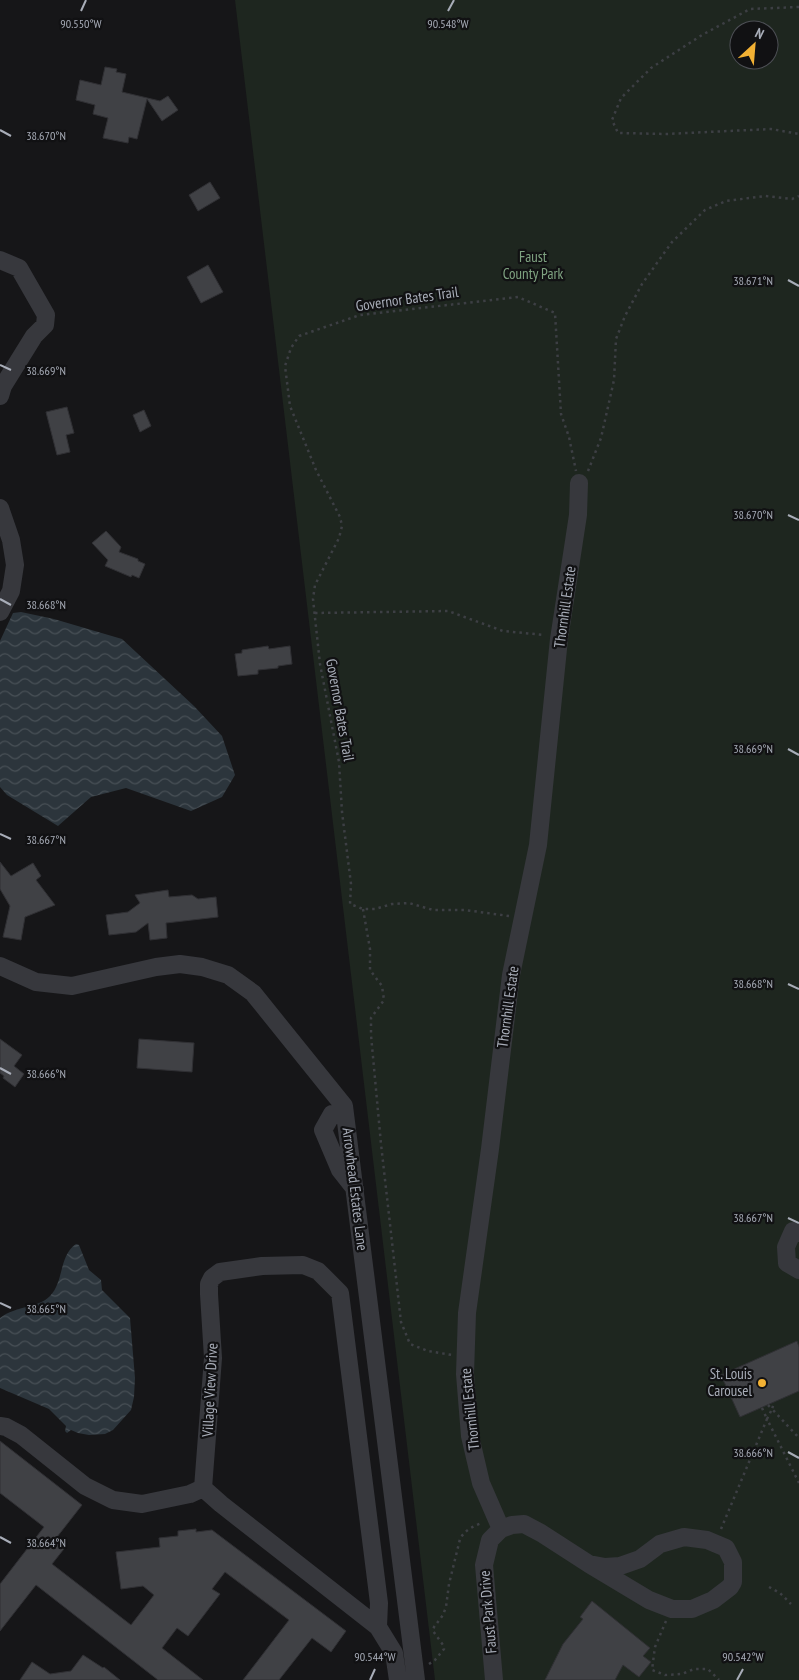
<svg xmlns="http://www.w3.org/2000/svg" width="799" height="1680" font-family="'PT Sans Narrow',sans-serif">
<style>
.park{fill:#1e261f;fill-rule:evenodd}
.water{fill:url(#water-waves)}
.building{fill:#404145;stroke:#303034}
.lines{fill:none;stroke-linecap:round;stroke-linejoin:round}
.path{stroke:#3d3f44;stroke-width:2.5;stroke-dasharray:2.5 4;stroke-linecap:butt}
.minor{stroke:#37383d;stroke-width:18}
.ticks{fill:none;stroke:#a8adb8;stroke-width:2}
.poi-dot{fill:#f2b134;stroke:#111113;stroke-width:2}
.labels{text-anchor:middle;stroke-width:4.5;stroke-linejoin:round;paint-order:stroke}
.park-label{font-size:15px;fill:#7fa381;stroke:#111113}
.street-label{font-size:15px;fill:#a8adb8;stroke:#111113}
.poi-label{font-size:15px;fill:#a8adb8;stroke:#111113;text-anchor:end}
.ticks-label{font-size:12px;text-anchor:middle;fill:#a8adb8;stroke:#111113;stroke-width:4.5;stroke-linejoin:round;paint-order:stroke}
</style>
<defs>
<pattern id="water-waves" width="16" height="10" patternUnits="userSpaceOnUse" patternTransform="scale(1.25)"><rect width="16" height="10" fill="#2c353c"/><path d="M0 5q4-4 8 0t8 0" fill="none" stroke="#485056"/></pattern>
</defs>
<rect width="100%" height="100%" fill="#161618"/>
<!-- park -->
<path class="park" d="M235 0H799V1680H435ZM739 30H769V60H739Z"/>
<!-- water -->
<path class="water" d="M21 612 54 619 122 639 194 706 222 736 235 775 222 797 191 811 126 788 91 797 58 826 7 795 0 787V641L13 613Z
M76 1244 79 1245 89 1270 101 1280 102 1290 130 1318 135 1378 134 1397 131 1410 113 1430 105 1434 89 1435 78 1433 71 1430 67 1433 65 1431 66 1426 49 1409 0 1388V1318C17 1305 37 1309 50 1296 64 1282 59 1255 76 1244Z"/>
<!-- building -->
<path class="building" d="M105 67 117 69 116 72 126 74 122 92 160 101 168 96 178 110 162 121 147 99 137 139 129 137 128 143 103 138 108 118 93 114 95 105 76 100 80 80 101 85Z
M210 182 220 198 198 211 189 195Z
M208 265 223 292 201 303 187 277Z
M67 407 74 433 66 435 70 452 57 455 46 412Z
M144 410 151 426 140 432 133 415Z
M106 531 121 547 119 552 138 559V561L145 564 139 578 132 575 131 577 105 566 108 560 92 543Z
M268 646 269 649 290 646 292 664 278 666V668L258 670V674L238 676 235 654 242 653V650Z
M0 862 11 876 33 863 41 876 36 880 55 905 25 917 21 940 3 937 10 906 0 889Z
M168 890 169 897 192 895 198 899 216 897 218 917 166 923 167 938 150 940 148 923 136 932 109 935 106 915 128 912 140 903 135 895Z
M0 1039 22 1055 14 1066 24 1074 15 1087 3 1078 4 1076 0 1073Z
M139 1039 194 1043 192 1072 137 1068Z
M797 1341 799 1347V1391L740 1417 721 1375Z
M0 1441 82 1505 57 1537 67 1545 52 1564 131 1625 154 1595 143 1586 121 1589 116 1552 160 1547 159 1538 178 1536V1531L196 1529V1532L212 1530 346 1631 331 1652 312 1638 279 1680H243L289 1620 225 1572 212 1589 220 1594 188 1636 177 1628 162 1648 203 1680H158L36 1585 0 1631V1584L44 1527 0 1493Z
M592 1601 650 1648 643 1656 651 1662 639 1677 623 1665 615 1680H545L563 1644 583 1619 580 1617Z
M83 1655 103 1668 104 1667 120 1680H20L32 1662 50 1674 71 1671Z"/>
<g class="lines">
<!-- path -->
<path class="path" d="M799 7 750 9 702 35 651 68 621 98 612 120 618 133 666 134 771 129 799 134
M588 471 601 438 614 380 616 339 625 316 642 284 672 242 705 210 726 201 765 196 792 199 799 196
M315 613 448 611 503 631 545 635
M363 909 370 949V970L382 986 384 1000 371 1018V1035L381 1144 401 1322 410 1344 428 1351 452 1355
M509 916 465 910H433L409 903 392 904 375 909H363L350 904 351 884 342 812 339 762 320 664 313 599 315 585 339 538 342 526 340 517 316 470 290 406 285 366 291 348 299 336 360 315 518 297 555 313 561 414 569 437 576 471
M768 1405 772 1409 774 1403
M762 1408 767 1419
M767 1419 772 1409 799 1438
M721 1529 767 1419 799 1483
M769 1587 780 1593 791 1604
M666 1621 655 1647 652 1670 665 1675 682 1674 694 1669H708L719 1680
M429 1664 435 1660 444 1649 443 1645 433 1631 434 1627 443 1615 446 1607 449 1584 460 1539C464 1531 473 1526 482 1523"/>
<!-- minor -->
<path class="minor" d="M0 260 19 268 46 315 45 325 34 336 3 386 0 396
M0 508 11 540 15 565 11 591 0 612
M0 966 36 982 72 986 156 967 180 964 202 967 228 975 253 993 344 1106 416 1680
M345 1117 339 1114H332L323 1130 340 1170 355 1189
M799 1233 793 1231 786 1247 787 1263 799 1270
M0 1426 6 1427 21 1435 85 1486 113 1500 142 1504 190 1494 203 1488
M501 1529 481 1483 470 1436 465 1374 467 1313 490 1149 511 975 538 845 559 639 578 515 579 483
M378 1627 379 1603 340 1293 318 1271 303 1265 262 1266 220 1272 212 1278 209 1284V1294L213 1358 203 1488 221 1504 378 1627 394 1653 398 1680
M494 1680 484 1565 490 1540 501 1529 512 1525 524 1524 541 1533 589 1564 649 1600 672 1609H692L713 1600 730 1587 733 1582V1562L726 1548 707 1540 684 1537 660 1544 640 1559 620 1566 605 1567 589 1564"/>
</g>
<!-- ticks -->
<path class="ticks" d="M81 11 86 0M448 11 454 0M0 130 11 136M788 280 799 286M0 365 11 370M788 515 799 520M0 599 11 605M788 749 799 755M0 834 11 839M788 984 799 989M0 1068 11 1074M788 1218 799 1223M0 1303 11 1308M788 1452 799 1458M0 1537 11 1543M370 1680 375 1669M737 1680 743 1669"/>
<!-- markers -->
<circle class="poi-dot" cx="762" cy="1383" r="5"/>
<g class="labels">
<!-- park labels -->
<g class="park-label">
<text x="533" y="262">Faust<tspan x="533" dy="17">County Park</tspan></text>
</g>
<!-- street labels -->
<g class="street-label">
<text transform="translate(407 299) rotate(-8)" y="5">Governor Bates Trail</text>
<text transform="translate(565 607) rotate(-82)" y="5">Thornhill Estate</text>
<text transform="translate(340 710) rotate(80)" y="5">Governor Bates Trail</text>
<text transform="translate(508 1007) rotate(-82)" y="5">Thornhill Estate</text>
<text transform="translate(355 1189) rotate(83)" y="5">Arrowhead Estates Lane</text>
<text transform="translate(210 1390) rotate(-87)" y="5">Village View Drive</text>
<text transform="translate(470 1409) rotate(-96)" y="5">Thornhill Estate</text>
<text transform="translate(488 1612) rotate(-95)" y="5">Faust Park Drive</text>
</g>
<!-- poi labels -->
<g class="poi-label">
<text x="752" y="1379">St. Louis<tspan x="752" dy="17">Carousel</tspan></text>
</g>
</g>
<g class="ticks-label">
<text x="81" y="28">90.550°W</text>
<text x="448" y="28">90.548°W</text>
<text x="46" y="140">38.670°N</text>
<text x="753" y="285">38.671°N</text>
<text x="46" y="375">38.669°N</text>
<text x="753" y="519">38.670°N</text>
<text x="46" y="609">38.668°N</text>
<text x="753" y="753">38.669°N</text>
<text x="46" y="844">38.667°N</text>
<text x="753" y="988">38.668°N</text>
<text x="46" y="1078">38.666°N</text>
<text x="753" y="1222">38.667°N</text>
<text x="46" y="1313">38.665°N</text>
<text x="753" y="1457">38.666°N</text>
<text x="46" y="1547">38.664°N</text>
<text x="375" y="1661">90.544°W</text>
<text x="743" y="1661">90.542°W</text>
</g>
<!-- north arrow -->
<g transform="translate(754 45) rotate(26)"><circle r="24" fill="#111113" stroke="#4d4f55"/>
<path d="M0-4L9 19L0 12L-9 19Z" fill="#f2b134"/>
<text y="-8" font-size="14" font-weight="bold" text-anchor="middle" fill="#a8adb8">N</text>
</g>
</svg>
